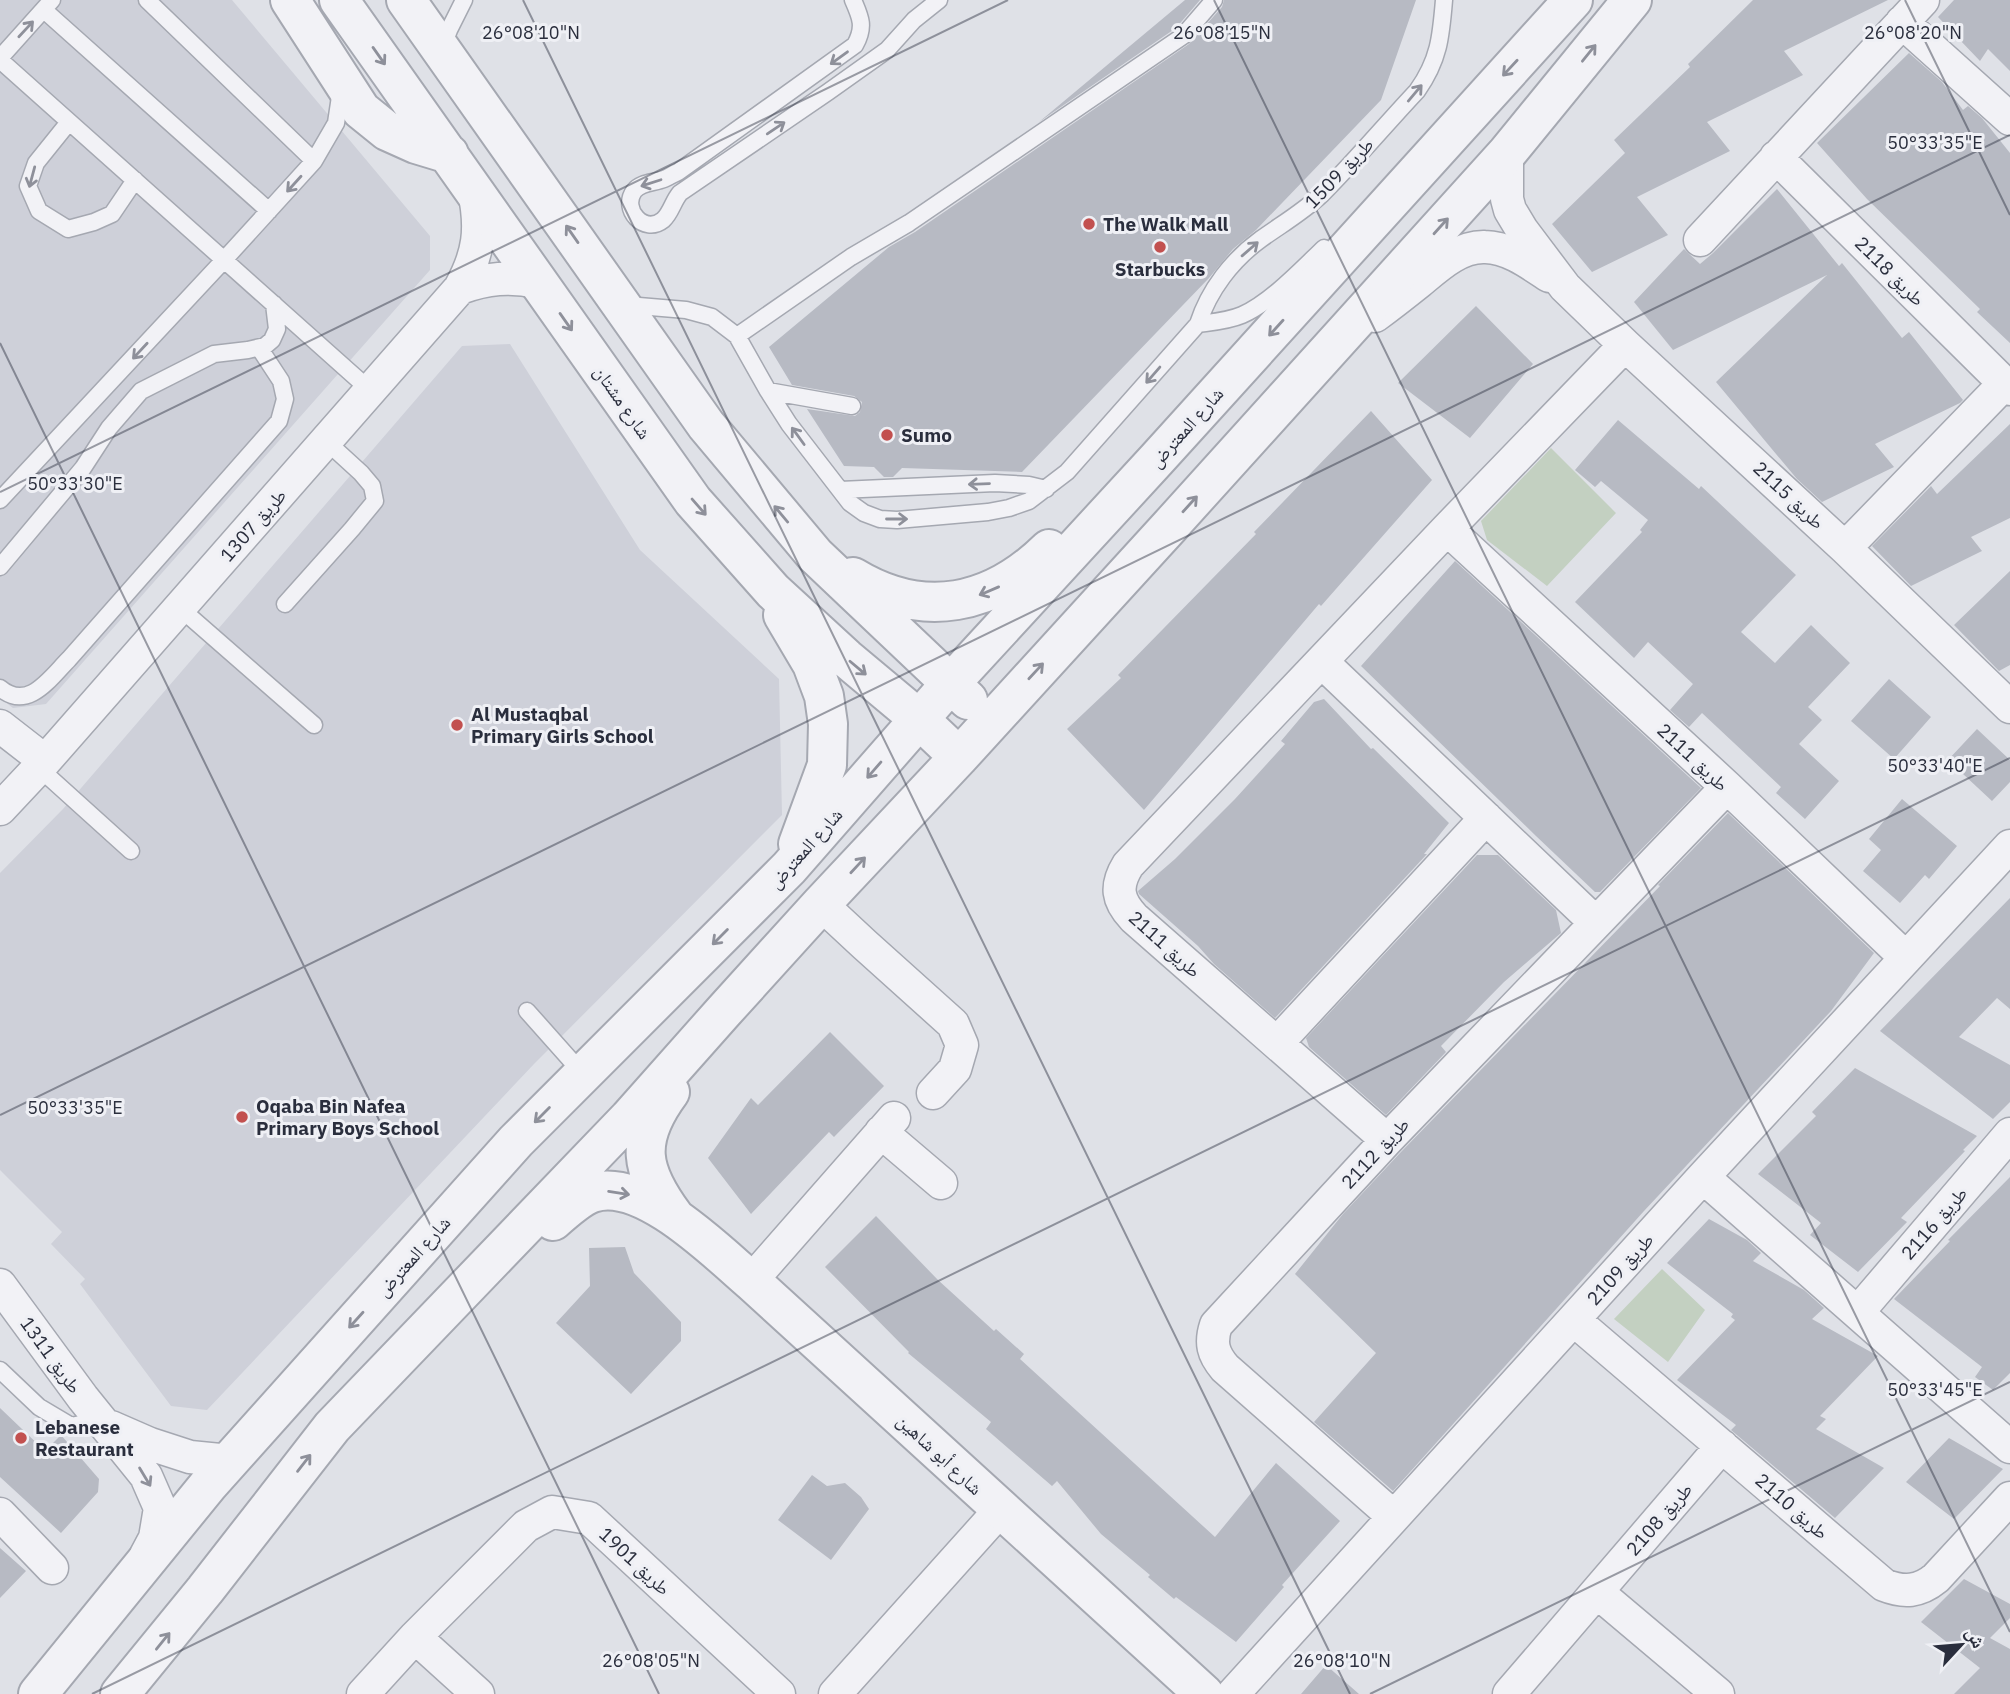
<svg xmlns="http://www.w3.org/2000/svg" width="2010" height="1694" font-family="'IBM Plex Sans','Noto Naskh Arabic',sans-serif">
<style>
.built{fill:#ced0d9}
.green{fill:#c3d0c1}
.building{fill:#b7bac3}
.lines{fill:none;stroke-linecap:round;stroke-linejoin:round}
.service-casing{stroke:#a5a8b1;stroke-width:19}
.minor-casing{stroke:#a5a8b1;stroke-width:35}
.tertiary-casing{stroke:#a5a8b1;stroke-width:42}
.service{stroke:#f2f2f6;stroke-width:16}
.minor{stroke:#f2f2f6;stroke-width:32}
.tertiary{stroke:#f2f2f6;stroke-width:38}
.oneway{stroke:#8e909a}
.ticks{fill:none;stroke:#2a2e3d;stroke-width:2;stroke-opacity:0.45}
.poi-dot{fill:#c2504f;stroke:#eff0f5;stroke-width:2.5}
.labels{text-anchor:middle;stroke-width:6;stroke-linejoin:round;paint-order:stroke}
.street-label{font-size:19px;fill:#2a2e3d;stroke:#eff0f5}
.poi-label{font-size:19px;font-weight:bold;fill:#2a2e3d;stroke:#eff0f5;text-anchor:start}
.ticks-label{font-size:18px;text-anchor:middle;fill:#2a2e3d;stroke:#eff0f5;stroke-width:6;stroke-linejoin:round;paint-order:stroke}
</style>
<rect width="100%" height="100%" fill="#dfe1e7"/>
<!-- built -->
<path class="built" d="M0 0H232L430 236V270L46 704 13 708 0 698Z
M510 344 640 550 779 679 782 815 534 1064 207 1410 171 1406 80 1284 85 1279 51 1244 62 1232 0 1170V873L63 809 462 346Z"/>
<!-- green -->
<path class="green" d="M1551 448 1616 513 1547 586 1487 540 1481 521Z
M1662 1269 1705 1310 1668 1362 1614 1319Z"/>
<!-- building -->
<path class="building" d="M1185 0H1200L1176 28 1039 122Z
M1224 0H1416L1381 100 1256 230 1233 249 1209 278 1022 472 902 468 893 477H884L874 467 844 466 807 409 855 416 860 412 862 402 854 396 792 385 769 347 889 247 915 232 1189 44 1222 7Z
M1753 0H1888L1784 51 1803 75 1707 122 1730 151 1637 197 1668 235 1592 272 1552 224 1625 153 1614 140 1690 67 1688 64Z
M1954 0H2010V71L1988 49 1980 61 1938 17Z
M1909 53 1942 82 1963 110 1968 106 1982 118 2010 153V343L1977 312 1980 309 1867 199 1817 143Z
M1777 189 1839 266 1842 263 1902 338 1909 332 1963 400 1960 403 1875 444 1894 467 1822 502 1797 479 1716 382 1827 275 1673 350 1634 302 1684 249 1700 264 1713 253Z
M1476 306 1533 364 1470 438 1398 383Z
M1371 411 1432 480 1321 606 1319 604 1144 810 1067 729 1121 678 1118 675 1256 534 1254 532Z
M1618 420 1699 489 1701 486 1796 575 1741 632 1775 663 1811 625 1850 663 1808 707 1822 720 1799 744 1839 781 1805 819 1776 793 1781 787 1702 713 1689 727 1670 710 1693 684 1648 642 1634 658 1575 602 1642 532 1640 530 1648 520 1601 481 1595 487 1575 470Z
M2010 424V518L1971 537 1982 551 1911 586 1872 546 1931 486 1937 494Z
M1455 561 1701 788 1600 892H1595L1536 836 1361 666Z
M2010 571V665L1999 671 1954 625Z
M1889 679 1931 717 1894 759 1851 721Z
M1324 699 1371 749 1373 748 1449 823 1424 854H1427L1275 1018 1214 964 1198 946 1139 894 1138 891 1175 859 1235 799 1285 744 1281 741 1314 702Z
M1977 729 2010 760V782L1992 801 1948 760Z
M1902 799 1957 846 1929 879 1925 875 1900 903 1863 871 1881 850 1869 839Z
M1728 813 1874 953 1831 1011 1644 1211 1393 1491 1314 1422 1376 1353 1295 1274 1343 1214 1400 1153 1660 886 1658 885Z
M1477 855H1498L1556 910 1561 933 1504 982 1441 1046 1446 1052 1386 1115 1309 1047 1306 1038Z
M2010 898V1009L1997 998 1959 1037 2010 1065V1102L1993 1119 1880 1031Z
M830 1032 884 1086 834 1137 829 1132 751 1214 708 1158 751 1098 758 1105Z
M1855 1068 1977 1136 1963 1150 1965 1151 1901 1218 1907 1222 1858 1272 1810 1235 1821 1223 1758 1174 1816 1116 1812 1112Z
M2010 1177V1373L1993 1390 1975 1377 1982 1367 1894 1299 1950 1241 1948 1240Z
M876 1216 938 1280 994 1331 996 1329 1024 1354 1020 1359 1215 1537 1276 1463 1340 1521 1282 1585 1284 1587 1236 1642 1176 1597 1174 1599 1148 1577 1150 1575 1101 1534 1057 1481 1052 1486 986 1429 991 1422 908 1353 909 1352 825 1267Z
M1709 1219 1747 1240 1761 1253 1753 1261 1804 1290 1824 1308 1812 1319 1878 1356 1820 1416 1826 1419 1816 1429 1884 1468 1835 1518 1731 1430 1736 1425 1677 1380 1735 1320 1731 1317 1733 1314 1667 1263Z
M625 1247 634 1273 681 1322V1341L631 1394 556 1323 590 1286 589 1248Z
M0 1408 45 1451 61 1435 99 1479 98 1492 61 1533 0 1477Z
M1949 1438 2003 1469 1954 1519 1906 1482Z
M812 1475 827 1486 845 1483 861 1497 869 1509 831 1560 778 1520Z
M0 1548 26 1571 0 1598Z
M1964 1579 2010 1604V1618L1990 1638 2010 1649V1694H1954L1980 1668 1921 1622Z
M1326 1665 1359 1694H1301Z"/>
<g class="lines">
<!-- service casing -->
<g class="service-casing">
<path id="service" d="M147 0 314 161
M853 0C861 18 865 27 855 45L678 172C673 174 669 177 664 179 654 183 641 182 634 191 621 209 644 235 663 220 671 213 673 201 680 193L828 92 887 50 914 20 939 0
M44 10 269 211
M442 48 449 30 464 0
M0 58 52 0
M0 60 371 391
M69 122 36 163 28 186 39 211 68 229 94 222 112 214 135 180
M627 305 686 310 712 317 737 336 768 391 789 424 850 503 864 513 880 519 897 520 988 512 1009 508 1029 501 1067 472 1198 324C1213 322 1228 321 1242 315 1270 303 1302 269 1324 248
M1198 324C1209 290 1232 260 1261 239 1282 224 1303 212 1322 194 1355 161 1385 125 1417 91 1439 60 1441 37 1444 0
M737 336 851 257 909 223 1183 36 1214 0
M768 391 852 406
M840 490 995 483 1029 485 1046 489
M0 500 224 260 314 161 336 123 341 90
M0 567 83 468 109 428 141 391 214 354 248 350 265 346 272 340 277 329 274 304
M285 604 352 529 375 501 372 486 361 473 326 441
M180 608 314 725
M0 688C28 712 50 678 69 659L279 421 285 399 281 381 260 349
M39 768 131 851
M527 1011 583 1074
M0 1370 39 1407 71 1426 85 1423 98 1417"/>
</g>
<!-- minor casing -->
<g class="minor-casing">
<path id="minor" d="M1902 22 2010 119
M1507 153V199L1510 210 1522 230 1565 287 1625 345 1845 548 2010 707
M1776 157 2010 389
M1700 240 1923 0
M460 288C487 278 510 276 538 282
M1375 316C1390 305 1404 294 1419 282 1437 267 1459 246 1485 247 1508 247 1531 264 1549 276
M1447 529 1727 787 1906 958
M1845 548 2004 384
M1322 662 1596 923
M0 726 45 761
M0 809 45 761 460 288C479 254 482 229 474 191
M821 904 864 944 953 1024 962 1045 955 1069 933 1093
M1277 1043 1486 818
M881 1132 941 1183
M1387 1140 1134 918C1117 900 1115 886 1128 865L1447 529 1625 345
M1703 1177 2010 1447
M751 1281 894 1118
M0 1285 83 1398 146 1476 160 1508 155 1538 146 1555
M1858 1312 2010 1134
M1574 1320 1884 1585C1904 1593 1919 1592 1936 1578L2010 1498
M111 1427 150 1444 190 1457 230 1461
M0 1514 52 1568
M1394 1517 1225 1368C1213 1354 1210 1343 1216 1325L1387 1140 1727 787
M1597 1592 1718 1694
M415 1637 478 1694
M363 1694 415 1637 526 1526 552 1512 589 1518 779 1694
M835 1694 1001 1509
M1233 1694 1703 1177 2010 846
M1509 1694 1722 1446"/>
</g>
<!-- tertiary casing -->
<g class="tertiary-casing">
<path id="tertiary" d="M290 0 361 110 387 131 416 144 449 154
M339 0 693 501 773 591 846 658 919 719 959 757
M406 0 706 425 815 555 968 700
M853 577C924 620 992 605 1049 549
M783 615 812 664 824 696 828 724 827 765 798 844
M670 1092C634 1141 640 1170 674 1216
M553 1221C562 1213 580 1197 592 1193 642 1176 716 1251 751 1281L1204 1694
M38 1694 209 1484 516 1141 789 868 950 684 1157 459 1573 0
M120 1694 205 1590 332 1427 629 1118 724 1011 821 904 959 757 1170 526 1507 153 1632 0"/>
</g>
<!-- service -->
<use href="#service" class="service"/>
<!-- minor -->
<use href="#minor" class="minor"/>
<!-- tertiary -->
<use href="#tertiary" class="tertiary"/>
</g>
<!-- one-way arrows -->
<defs><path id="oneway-shaft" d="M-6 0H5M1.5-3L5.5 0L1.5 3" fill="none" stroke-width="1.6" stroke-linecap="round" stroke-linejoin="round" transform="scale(1.75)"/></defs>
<g class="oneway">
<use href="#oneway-shaft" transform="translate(26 29) rotate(-47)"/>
<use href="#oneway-shaft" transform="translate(1589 53) rotate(-51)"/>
<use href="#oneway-shaft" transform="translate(379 56) rotate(55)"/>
<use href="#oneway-shaft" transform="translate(839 58) rotate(144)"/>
<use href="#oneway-shaft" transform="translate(1510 68) rotate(133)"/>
<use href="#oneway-shaft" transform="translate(1415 93) rotate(-50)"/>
<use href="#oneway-shaft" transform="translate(776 128) rotate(-34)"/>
<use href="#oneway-shaft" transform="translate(32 177) rotate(105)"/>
<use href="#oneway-shaft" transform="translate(651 183) rotate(162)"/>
<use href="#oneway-shaft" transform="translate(294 184) rotate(132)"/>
<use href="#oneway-shaft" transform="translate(1441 226) rotate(-48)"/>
<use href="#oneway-shaft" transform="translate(572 234) rotate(-125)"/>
<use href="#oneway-shaft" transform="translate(1250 249) rotate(-41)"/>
<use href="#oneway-shaft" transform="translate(566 322) rotate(55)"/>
<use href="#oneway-shaft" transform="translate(1276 328) rotate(132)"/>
<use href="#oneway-shaft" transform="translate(140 351) rotate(133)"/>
<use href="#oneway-shaft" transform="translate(1153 375) rotate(131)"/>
<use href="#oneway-shaft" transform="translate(798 436) rotate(-126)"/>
<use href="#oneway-shaft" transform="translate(979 484) rotate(178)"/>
<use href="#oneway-shaft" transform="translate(1190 504) rotate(-48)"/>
<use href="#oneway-shaft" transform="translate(699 507) rotate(49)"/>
<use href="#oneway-shaft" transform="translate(781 514) rotate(-130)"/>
<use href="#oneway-shaft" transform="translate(897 519)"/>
<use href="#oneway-shaft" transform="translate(989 591) rotate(157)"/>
<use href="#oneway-shaft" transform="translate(858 668) rotate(40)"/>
<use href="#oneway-shaft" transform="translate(1036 671) rotate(-47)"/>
<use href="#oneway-shaft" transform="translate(874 770) rotate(131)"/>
<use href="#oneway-shaft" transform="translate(858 865) rotate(-47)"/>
<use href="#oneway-shaft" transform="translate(720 937) rotate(135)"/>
<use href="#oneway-shaft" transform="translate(542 1115) rotate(135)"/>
<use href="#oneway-shaft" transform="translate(619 1193) rotate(9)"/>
<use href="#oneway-shaft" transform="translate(356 1320) rotate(132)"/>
<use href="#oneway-shaft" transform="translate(304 1463) rotate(-52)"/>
<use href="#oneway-shaft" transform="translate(145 1477) rotate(59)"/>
<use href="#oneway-shaft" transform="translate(163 1641) rotate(-51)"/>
</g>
<!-- ticks -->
<path class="ticks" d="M523 0 1350 1694M1214 0 2010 1632M1905 0 2010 215M0 343 659 1694M0 492 1008 0M0 1115 2010 135M92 1694 2010 758M1370 1694 2010 1382"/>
<!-- markers -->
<g class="poi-dot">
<circle cx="1089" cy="224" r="7"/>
<circle cx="1160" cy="247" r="7"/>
<circle cx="887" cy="435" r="7"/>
<circle cx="457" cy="725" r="7"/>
<circle cx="242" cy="1117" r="7"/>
<circle cx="21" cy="1438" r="7"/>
</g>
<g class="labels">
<!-- street labels -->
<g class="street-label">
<text transform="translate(1339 173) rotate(-46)" y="7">طريق 1509</text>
<text transform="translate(1890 271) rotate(45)" y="7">طريق 2118</text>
<text transform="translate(623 402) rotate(55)" y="7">شارع مشتان</text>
<text transform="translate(1186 427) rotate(-48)" y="7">شارع المعترض</text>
<text transform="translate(1789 495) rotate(43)" y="7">طريق 2115</text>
<text transform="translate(253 525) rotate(-49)" y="7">طريق 1307</text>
<text transform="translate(1693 757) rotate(43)" y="7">طريق 2111</text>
<text transform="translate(805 848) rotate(-48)" y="7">شارع المعترض</text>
<text transform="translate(1165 944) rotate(42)" y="7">طريق 2111</text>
<text transform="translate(1375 1153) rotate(-47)" y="7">طريق 2112</text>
<text transform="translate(1934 1223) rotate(-49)" y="7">طريق 2116</text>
<text transform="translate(413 1256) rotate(-48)" y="7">شارع المعترض</text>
<text transform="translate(1620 1269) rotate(-48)" y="7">طريق 2109</text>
<text transform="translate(51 1355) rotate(54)" y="7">طريق 1311</text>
<text transform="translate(940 1454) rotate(43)" y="7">شارع أبو شاهين</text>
<text transform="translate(1792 1506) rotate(41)" y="7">طريق 2110</text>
<text transform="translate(1659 1519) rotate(-49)" y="7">طريق 2108</text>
<text transform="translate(635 1561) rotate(43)" y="7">طريق 1901</text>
</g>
<!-- poi labels -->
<g class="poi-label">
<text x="1103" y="231">The Walk Mall</text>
<text x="1160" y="276" text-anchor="middle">Starbucks</text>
<text x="901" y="442">Sumo</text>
<text x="471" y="721">Al Mustaqbal<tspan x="471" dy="22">Primary Girls School</tspan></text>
<text x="256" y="1113">Oqaba Bin Nafea<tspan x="256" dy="22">Primary Boys School</tspan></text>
<text x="35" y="1434">Lebanese<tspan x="35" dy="22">Restaurant</tspan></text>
</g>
</g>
<g class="ticks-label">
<text x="1913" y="39">26°08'20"N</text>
<text x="1222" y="39">26°08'15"N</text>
<text x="531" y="39">26°08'10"N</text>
<text x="1935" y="149">50°33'35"E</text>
<text x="75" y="490">50°33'30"E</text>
<text x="1935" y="772">50°33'40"E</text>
<text x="75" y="1114">50°33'35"E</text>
<text x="1935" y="1396">50°33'45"E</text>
<text x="651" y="1667">26°08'05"N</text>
<text x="1342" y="1667">26°08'10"N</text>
</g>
<!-- north arrow -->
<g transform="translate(1961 1645) rotate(64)" stroke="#eff0f5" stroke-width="5" paint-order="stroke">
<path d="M0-5L12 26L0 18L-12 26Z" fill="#2a2e3d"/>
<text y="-10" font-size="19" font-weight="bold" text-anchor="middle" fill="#2a2e3d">ش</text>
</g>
</svg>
